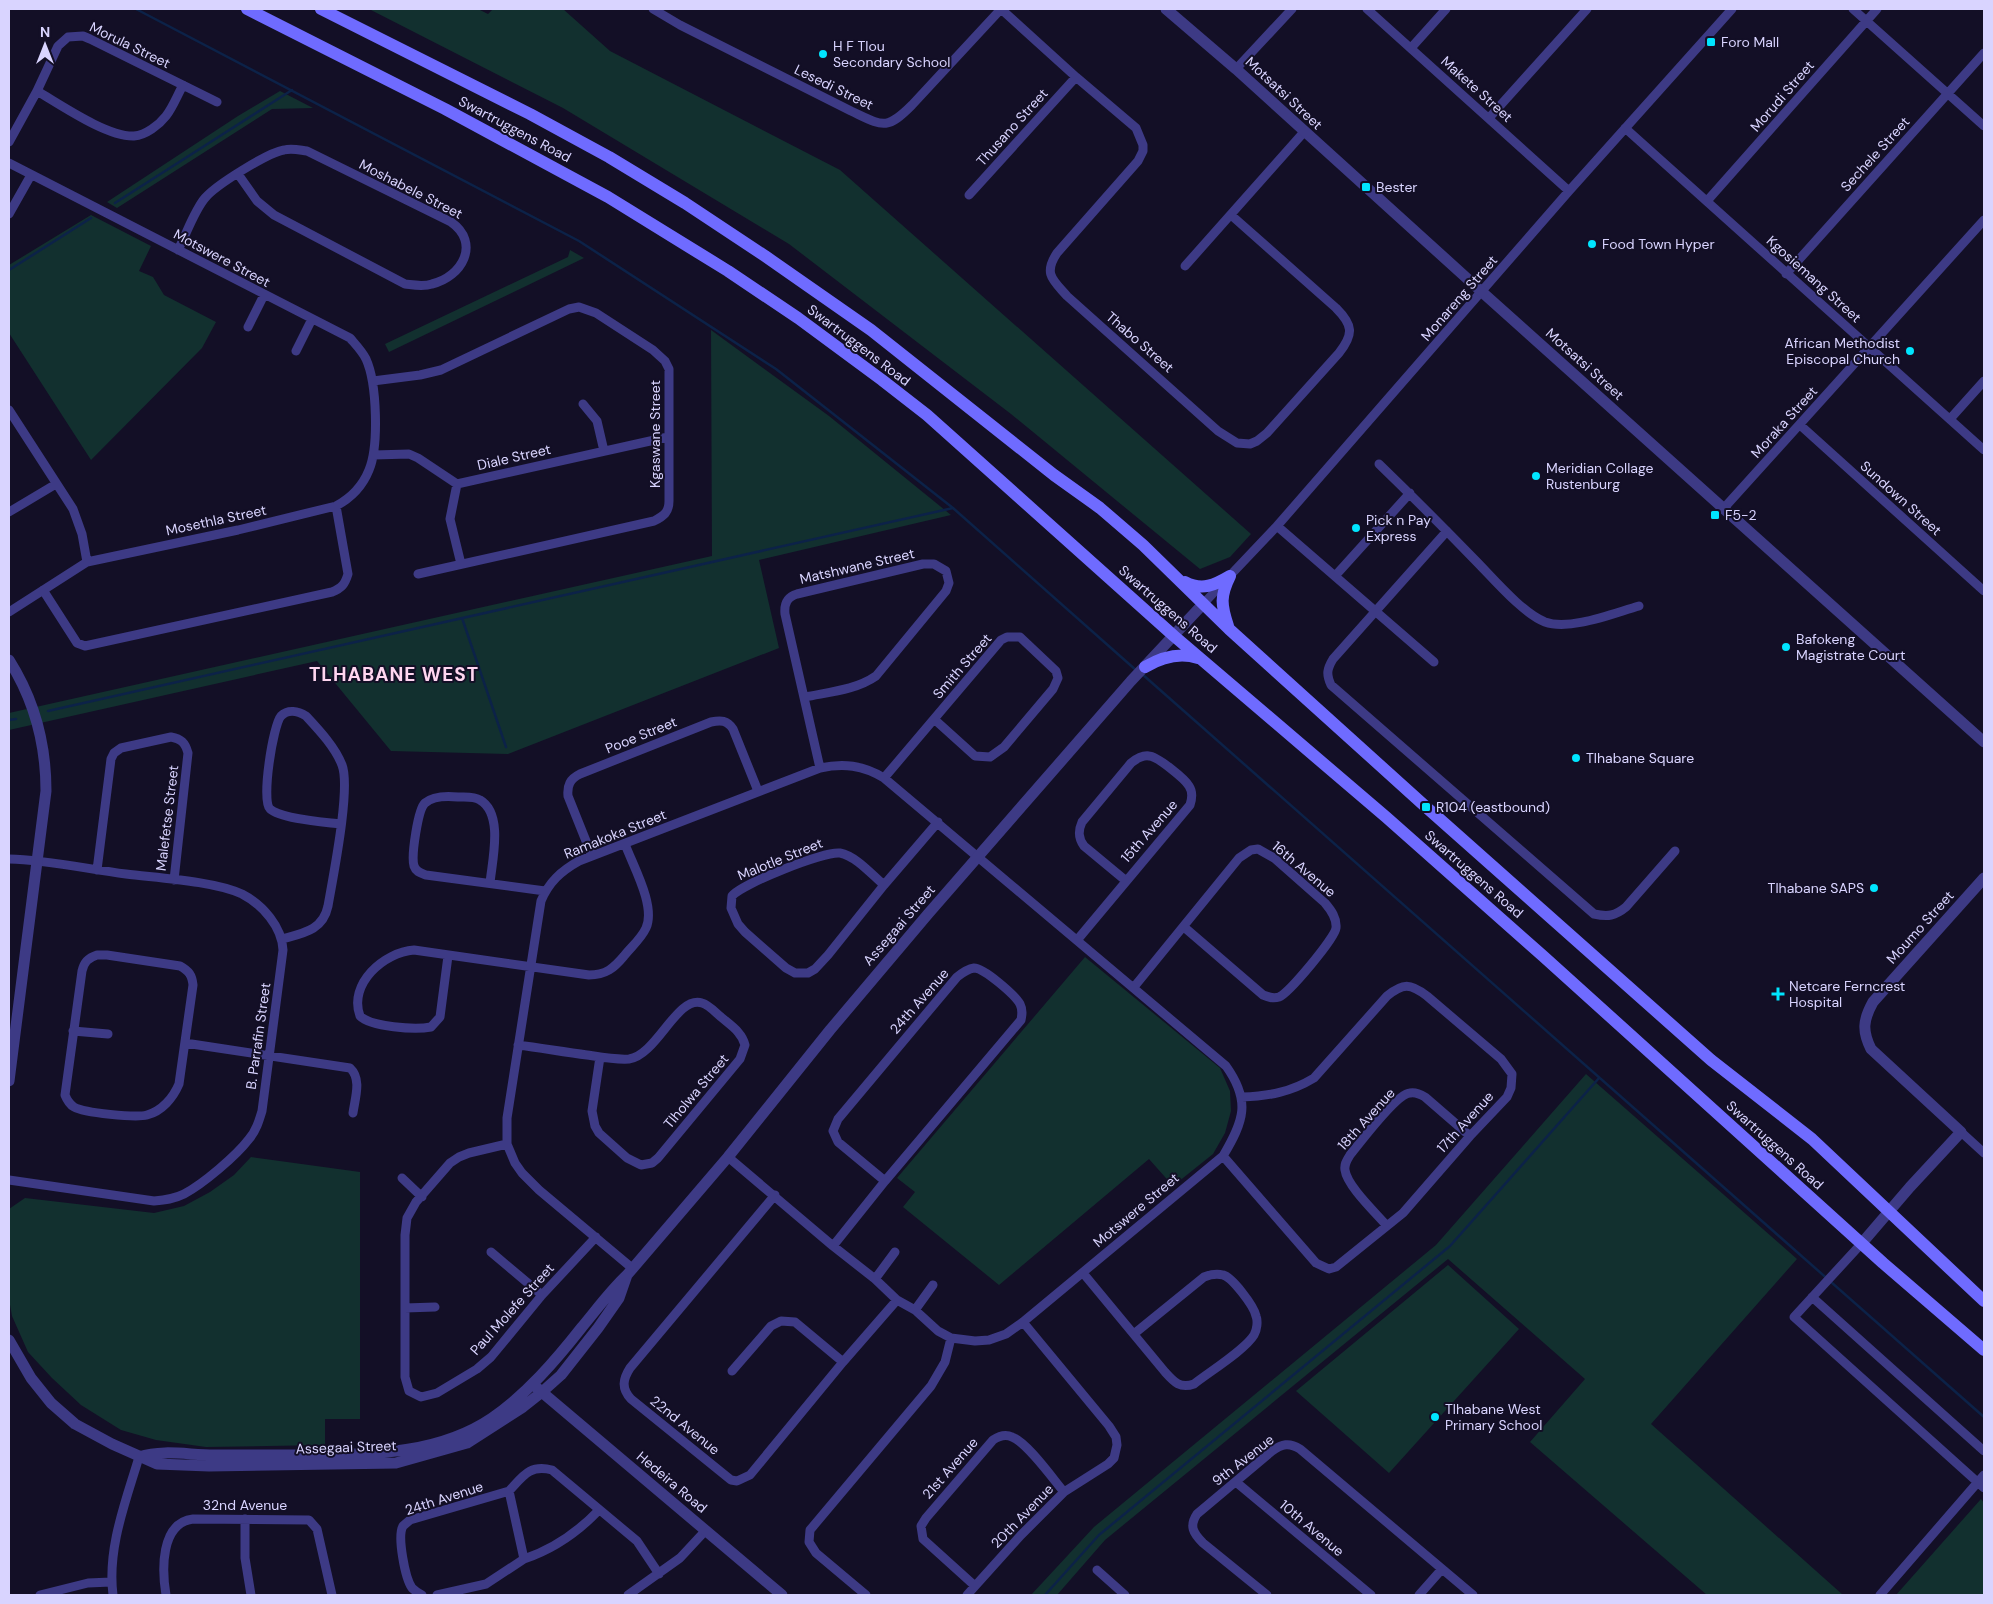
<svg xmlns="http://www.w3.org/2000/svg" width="1993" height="1604" font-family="'DM Sans',sans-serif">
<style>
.green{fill:#12302f}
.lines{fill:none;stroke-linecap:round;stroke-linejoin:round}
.stream{stroke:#0c2248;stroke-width:2.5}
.minor{stroke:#3d3a85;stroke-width:9}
.tertiary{stroke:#3d3a85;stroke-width:11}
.secondary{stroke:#6f6bff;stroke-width:12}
.poi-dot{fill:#00e5ff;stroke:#130f26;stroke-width:2}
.labels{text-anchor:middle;stroke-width:4;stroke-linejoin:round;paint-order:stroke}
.poi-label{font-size:14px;fill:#d9d4ff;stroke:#130f26;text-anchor:start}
.street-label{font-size:14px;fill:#d9d4ff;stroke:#130f26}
.district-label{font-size:19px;font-weight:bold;letter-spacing:1px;fill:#ffd6f0;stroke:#130f26}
</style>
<rect width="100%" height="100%" fill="#130f26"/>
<!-- green -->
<path class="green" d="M369 9H478L488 14 493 9H563L610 51 840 170 1251 534 1230 557 1200 569 1011 414 789 244 563 108Z
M280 91 313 108 272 109 117 208 107 202 238 116Z
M91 215 151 246 139 271 153 277 164 295 216 322 202 348 91 460 9 333V265Z
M570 250 584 258 389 352 385 344 568 257Z
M711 330 829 416 951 515 759 560 779 648 508 754 391 751 317 661 9 730V713L712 556Z
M1085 957 1220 1068 1230 1091 1231 1111 1225 1133 1213 1154 1173 1186 1149 1159 999 1285 903 1207 915 1192 897 1178Z
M1586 1074 1797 1259 1651 1424 1843 1595H1707L1530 1442 1585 1379 1448 1259 1105 1540 1057 1595H1031L1094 1527 1436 1245Z
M251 1157 360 1172V1419H325V1445L206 1447 156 1440 121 1430 81 1405 52 1378 28 1352 12 1316 9 1299V1209L25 1198 154 1213 184 1206 210 1192 234 1175Z
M1448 1265 1519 1329 1389 1473 1296 1391Z
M1981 1499 1984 1503V1595H1896Z"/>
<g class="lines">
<!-- stream -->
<path class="stream" d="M136 9 579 241 776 369 953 508 1137 671
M115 203 292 90
M9 270 91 218
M462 618 506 747
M1142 674 1984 1417
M48 711 953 508
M9 720 16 719
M1045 1595 1099 1535 1450 1246 1599 1078"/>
<!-- minor -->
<path class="minor" d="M653 9 680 25 851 111C883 126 886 131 912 105L1001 9
M1001 9 1076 77 1136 128 1143 145V151L1138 161 1057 253C1043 274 1053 280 1067 296L1218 431 1237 443 1250 444 1257 441 1267 433 1339 353C1354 334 1353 325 1336 308L1231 215
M1367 9 1569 191
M1853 9 1984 126
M1411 48 1446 9
M1236 69 1292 9
M37 91C61 105 107 137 134 136 146 135 159 125 166 116 173 107 177 96 183 85
M1489 118 1587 9
M1625 128 1984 450
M9 142 37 91 58 46 68 37 83 36 90 39 217 102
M9 163 350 338C356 345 362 351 366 359 377 383 379 446 369 470 363 485 351 498 336 506L238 530 87 562 9 612
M969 195 1076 77
M1707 201 1877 9
M9 214 31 175
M178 250C186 235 194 211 205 198 216 185 267 153 284 150 292 148 299 150 307 151L451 222C481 243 462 277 432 284 423 287 414 285 405 284L274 215 257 201 238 174
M1185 266 1304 132
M1786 274 1984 53
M248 327 264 295
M296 351 312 319
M373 381 420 375 441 370 569 309 579 307 596 313 653 350 665 361 669 369V501C669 512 664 516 654 521L418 574
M583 404 597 421 604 451
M9 410 73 509 82 534 87 562
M1950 419 1984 381
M1800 425 1984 591
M374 455 409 454 418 458 457 484 668 437
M1379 464C1411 495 1443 527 1474 559 1492 577 1522 613 1545 622 1570 631 1614 613 1639 606
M457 484 450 519 461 564
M1724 508 1984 220
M9 512 56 484
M1277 526 1434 662
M1447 531 1333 659C1327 669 1326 674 1331 685L1594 914C1608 917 1615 916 1626 907L1675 851
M1335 576 1410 493
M43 590 77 643 85 646 332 592C342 588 345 584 348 574L336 506
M1204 603 1277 526 1569 191 1732 9
M805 697C829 692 856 690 876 676L946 591 949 583 946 571 934 564H923L797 594C787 597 784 604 785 614L820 768
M884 778 1001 640 1007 637H1020L1056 671 1058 678 1053 689 1004 747 990 757 975 756 934 719
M592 856 568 796C567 785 570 779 580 774L711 722C721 720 727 720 733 729L758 791
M9 859C48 860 87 869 126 874 158 878 214 881 242 894 263 905 282 927 283 950L262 1111C259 1121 256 1131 249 1139 236 1156 203 1184 184 1194 174 1199 165 1200 154 1201L9 1180
M97 870 109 775 111 759 114 753 121 748 171 737C181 739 185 742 188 753L174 880
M490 883C492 861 504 814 480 800 474 796 465 797 458 797 448 796 433 796 425 803 418 809 411 856 414 866 416 872 421 873 426 875L545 891
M884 885C872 875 856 856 840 853 824 851 742 884 732 896L731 908 738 924 745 932 786 968 795 973H808L815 969 828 955 884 885 938 822
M282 939C304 933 323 930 328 906 333 877 351 788 342 765 335 747 319 730 306 716 298 711 288 709 281 716 273 725 261 801 270 809 281 819 324 822 340 824
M1078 939 1190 805C1192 799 1193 792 1189 786 1185 779 1157 756 1149 756 1142 755 1136 759 1131 763L1082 822C1078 831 1078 838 1084 846L1125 880
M97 955H107L180 966C189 971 192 975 193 985L179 1084C173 1098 162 1111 147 1115 136 1118 84 1113 74 1107 69 1104 67 1100 65 1095L82 971C84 962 88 958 97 955Z
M448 956 440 1017 431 1027C415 1030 371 1027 360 1016 348 984 384 952 414 950L589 975C606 975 614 968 624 956 631 947 641 939 646 928 656 906 633 866 625 844
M1134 987 1239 858 1251 850 1258 849 1274 858 1325 903C1331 910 1337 918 1336 928 1335 938 1289 993 1279 997 1273 999 1268 997 1263 995L1184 927
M73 1031 108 1034
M185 1043 350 1068C362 1079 355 1098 353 1113
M518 1045C541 1048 564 1052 587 1055 600 1057 616 1060 629 1059 657 1055 677 995 702 1003 709 1005 715 1012 721 1017 730 1025 742 1032 745 1045L740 1059 658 1158 652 1163 641 1165 627 1158 599 1133 595 1126 592 1111 600 1057
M1961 1132 1984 1153
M507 1144 469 1153 459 1157 450 1163 416 1202 407 1218 405 1235V1377L409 1391 421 1397 437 1393 477 1369 491 1357 542 1295 596 1237
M1223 1156 1316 1263 1329 1269 1336 1267 1403 1213 1470 1136 1507 1097 1511 1088 1512 1074 1501 1059 1427 996C1410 983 1403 983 1387 996L1314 1078C1291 1092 1269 1096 1242 1097
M402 1178 422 1197
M775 1195 630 1368C623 1379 621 1388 631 1399L731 1480 737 1481 750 1475 843 1362 897 1300
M1387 1226C1376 1213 1347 1186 1345 1170 1344 1164 1347 1160 1350 1155 1360 1143 1396 1094 1410 1093 1415 1092 1420 1094 1425 1097L1470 1136
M1862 1243 1794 1317 1984 1488
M833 1246 885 1181 838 1142 833 1131 838 1119 957 977C962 973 967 969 974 968 984 968 1015 995 1020 1004 1023 1010 1022 1015 1021 1020L885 1181
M491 1252 542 1295
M632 1268 539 1190 522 1173 515 1163 507 1144V1118L541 901C549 882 561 871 579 861L820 768C843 763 863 765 884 778L1226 1066C1251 1101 1244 1121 1223 1156L1023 1322 1006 1334 989 1340 975 1341 951 1338 938 1331 915 1310 897 1300 875 1279 833 1246 728 1157
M1083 1273 1165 1372C1174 1382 1180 1389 1194 1384 1209 1372 1245 1350 1254 1335 1257 1330 1258 1321 1256 1316 1254 1306 1232 1277 1223 1275 1216 1273 1209 1275 1204 1277L1135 1333
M875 1279 895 1252
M1812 1297 1984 1451
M405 1308 435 1307
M915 1310 933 1285
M732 1371 771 1326 781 1321 795 1322 843 1362
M1236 1482 1371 1595
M509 1491C523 1476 530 1464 552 1470L637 1541 659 1574
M509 1491 524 1559C554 1549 577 1533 599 1510
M245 1519V1558L251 1595
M1097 1570 1125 1595
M975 1586 923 1539 921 1526 926 1518 993 1440C999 1436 1006 1434 1012 1437 1027 1442 1053 1479 1064 1492
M40 1595 88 1583 111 1582
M113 1595C107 1548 126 1501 139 1457
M166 1595C162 1571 160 1523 193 1519L309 1520 317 1529 332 1595
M422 1595C418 1593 415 1591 412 1588 405 1578 397 1536 403 1526L410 1520 509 1491
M437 1595 486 1584 524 1559
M628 1595 680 1558 706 1530
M866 1595 816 1553 809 1542 810 1530 931 1386 945 1362 951 1338
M967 1595 1021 1535 1064 1492 1108 1464 1114 1458 1117 1445 1116 1437 1109 1426 1023 1322
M1267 1595 1203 1543C1193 1533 1189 1526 1197 1514L1272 1451C1282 1444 1289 1442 1300 1449L1473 1595
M1419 1595 1442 1569
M1880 1595 1984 1475"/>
<!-- tertiary -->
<path class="tertiary" d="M1166 9 1236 69 1482 292 1984 742
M9 660C35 701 46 743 46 791L9 1081
M1862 1243 1910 1187 1961 1132 1871 1049C1862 1031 1863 1020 1873 1002L1984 878
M9 1340 31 1378 51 1403 75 1424 112 1444 157 1464 209 1466 396 1463 467 1443 523 1407 542 1392 561 1375 598 1328 619 1298 627 1275
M537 1388 782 1595
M139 1457C164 1449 188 1455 214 1455 247 1455 280 1455 312 1455 374 1454 439 1454 492 1418 527 1394 556 1360 582 1327 597 1309 610 1291 627 1275L728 1157 830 1030 928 914 1131 681 1204 603"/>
<!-- secondary -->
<path class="secondary" d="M247 9 445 109 608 197 728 271 798 318 882 380 927 415 1174 636 1386 817 1543 956 1883 1263 1984 1350
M321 9 530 114 609 157 685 203 765 256 871 330 1054 475 1100 508 1143 545 1229 629 1426 807 1711 1060 1812 1139 1984 1301
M1185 582C1202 591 1215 585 1230 576
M1228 626C1221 605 1220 596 1230 576
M1145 667C1162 657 1179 652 1198 658"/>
</g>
<!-- markers -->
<g class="poi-dot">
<rect x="1706" y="37" width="10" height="10" rx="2.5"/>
<circle cx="823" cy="54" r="5"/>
<rect x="1361" y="182" width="10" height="10" rx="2.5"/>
<circle cx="1592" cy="244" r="5"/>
<circle cx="1910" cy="351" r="5"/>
<circle cx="1536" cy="476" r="5"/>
<rect x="1710" y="510" width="10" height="10" rx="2.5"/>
<circle cx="1356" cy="528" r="5"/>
<circle cx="1786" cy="647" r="5"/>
<circle cx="1576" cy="758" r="5"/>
<rect x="1421" y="802" width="10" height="10" rx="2.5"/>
<circle cx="1874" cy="888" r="5"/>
<path d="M1775.5 986.5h5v5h5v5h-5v5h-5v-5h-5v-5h5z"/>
<circle cx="1435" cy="1417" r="5"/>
</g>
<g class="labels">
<!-- poi labels -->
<g class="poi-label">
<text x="1721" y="47">Foro Mall</text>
<text x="833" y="51">H F Tlou<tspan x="833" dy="16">Secondary School</tspan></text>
<text x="1376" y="192">Bester</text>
<text x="1602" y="249">Food Town Hyper</text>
<text x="1900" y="348" text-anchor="end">African Methodist<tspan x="1900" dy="16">Episcopal Church</tspan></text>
<text x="1546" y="473">Meridian Collage<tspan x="1546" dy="16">Rustenburg</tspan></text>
<text x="1725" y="520">F5-2</text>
<text x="1366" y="525">Pick n Pay<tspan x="1366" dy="16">Express</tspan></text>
<text x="1796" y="644">Bafokeng<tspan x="1796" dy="16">Magistrate Court</tspan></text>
<text x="1586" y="763">Tlhabane Square</text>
<text x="1436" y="812">R104 (eastbound)</text>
<text x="1864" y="893" text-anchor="end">Tlhabane SAPS</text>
<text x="1789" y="991">Netcare Ferncrest<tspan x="1789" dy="16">Hospital</tspan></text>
<text x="1445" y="1414">Tlhabane West<tspan x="1445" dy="16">Primary School</tspan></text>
</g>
<!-- street labels -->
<g class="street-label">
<text transform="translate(130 45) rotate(26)" y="5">Morula Street</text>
<text transform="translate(834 87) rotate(26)" y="5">Lesedi Street</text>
<text transform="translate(1477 89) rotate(42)" y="5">Makete Street</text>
<text transform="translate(1284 93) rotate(43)" y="5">Motsatsi Street</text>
<text transform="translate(1782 96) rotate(-49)" y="5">Morudi Street</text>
<text transform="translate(1012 127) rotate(-48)" y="5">Thusano Street</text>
<text transform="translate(515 129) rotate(28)" y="5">Swartruggens Road</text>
<text transform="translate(1875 154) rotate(-48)" y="5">Sechele Street</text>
<text transform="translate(411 189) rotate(27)" y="5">Moshabele Street</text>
<text transform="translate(222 258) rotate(28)" y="5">Motswere Street</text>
<text transform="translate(1814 279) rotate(42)" y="5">Kgosiemang Street</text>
<text transform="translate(1459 298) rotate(-49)" y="5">Monareng Street</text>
<text transform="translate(1140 342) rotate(41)" y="5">Thabo Street</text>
<text transform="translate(859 345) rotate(37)" y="5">Swartruggens Road</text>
<text transform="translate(1585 364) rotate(42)" y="5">Motsatsi Street</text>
<text transform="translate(1784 422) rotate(-48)" y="5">Moraka Street</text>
<text transform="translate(655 434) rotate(-90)" y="5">Kgaswane Street</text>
<text transform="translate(514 457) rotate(-13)" y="5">Diale Street</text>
<text transform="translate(1901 498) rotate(42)" y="5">Sundown Street</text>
<text transform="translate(216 520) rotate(-12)" y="5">Mosethla Street</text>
<text transform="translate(857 566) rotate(-13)" y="5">Matshwane Street</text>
<text transform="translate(1168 609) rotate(41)" y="5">Swartruggens Road</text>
<text transform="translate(962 666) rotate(-49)" y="5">Smith Street</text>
<text transform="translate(641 735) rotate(-22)" y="5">Pooe Street</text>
<text transform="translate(167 818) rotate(-83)" y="5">Malefetse Street</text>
<text transform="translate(1149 831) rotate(-49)" y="5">15th Avenue</text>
<text transform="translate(615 834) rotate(-22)" y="5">Ramakoka Street</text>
<text transform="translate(780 859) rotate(-22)" y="5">Malotle Street</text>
<text transform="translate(1304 869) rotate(40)" y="5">16th Avenue</text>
<text transform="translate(1474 874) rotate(41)" y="5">Swartruggens Road</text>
<text transform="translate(899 925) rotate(-49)" y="5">Assegaai Street</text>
<text transform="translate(1920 927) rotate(-48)" y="5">Moumo Street</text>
<text transform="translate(919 1001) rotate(-49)" y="5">24th Avenue</text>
<text transform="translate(258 1036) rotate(-82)" y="5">B. Parrafin Street</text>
<text transform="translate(696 1091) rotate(-50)" y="5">Tlholwa Street</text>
<text transform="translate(1366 1119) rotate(-48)" y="5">18th Avenue</text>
<text transform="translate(1465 1122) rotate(-48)" y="5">17th Avenue</text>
<text transform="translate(1775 1145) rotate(42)" y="5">Swartruggens Road</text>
<text transform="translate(1136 1210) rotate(-40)" y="5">Motswere Street</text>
<text transform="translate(512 1309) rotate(-48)" y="5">Paul Molefe Street</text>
<text transform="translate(685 1425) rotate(39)" y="5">22nd Avenue</text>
<text transform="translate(346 1447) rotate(-2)" y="5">Assegaai Street</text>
<text transform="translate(1243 1460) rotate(-38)" y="5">9th Avenue</text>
<text transform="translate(950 1468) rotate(-49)" y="5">21st Avenue</text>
<text transform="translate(672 1482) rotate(40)" y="5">Hedeira Road</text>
<text transform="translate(444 1498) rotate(-18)" y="5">24th Avenue</text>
<text x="245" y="1510">32nd Avenue</text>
<text transform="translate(1022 1516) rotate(-46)" y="5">20th Avenue</text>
<text transform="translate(1312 1528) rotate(40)" y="5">10th Avenue</text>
</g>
<!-- district labels -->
<g class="district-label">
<text x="394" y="681">TLHABANE WEST</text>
</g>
</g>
<!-- border -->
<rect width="1993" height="1604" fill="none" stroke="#d9d4ff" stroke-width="20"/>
<!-- north arrow -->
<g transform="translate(45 45)" stroke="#130f26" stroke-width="4" paint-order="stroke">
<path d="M0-4L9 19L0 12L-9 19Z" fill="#d9d4ff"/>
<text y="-8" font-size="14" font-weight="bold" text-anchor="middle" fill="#d9d4ff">N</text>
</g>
</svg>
